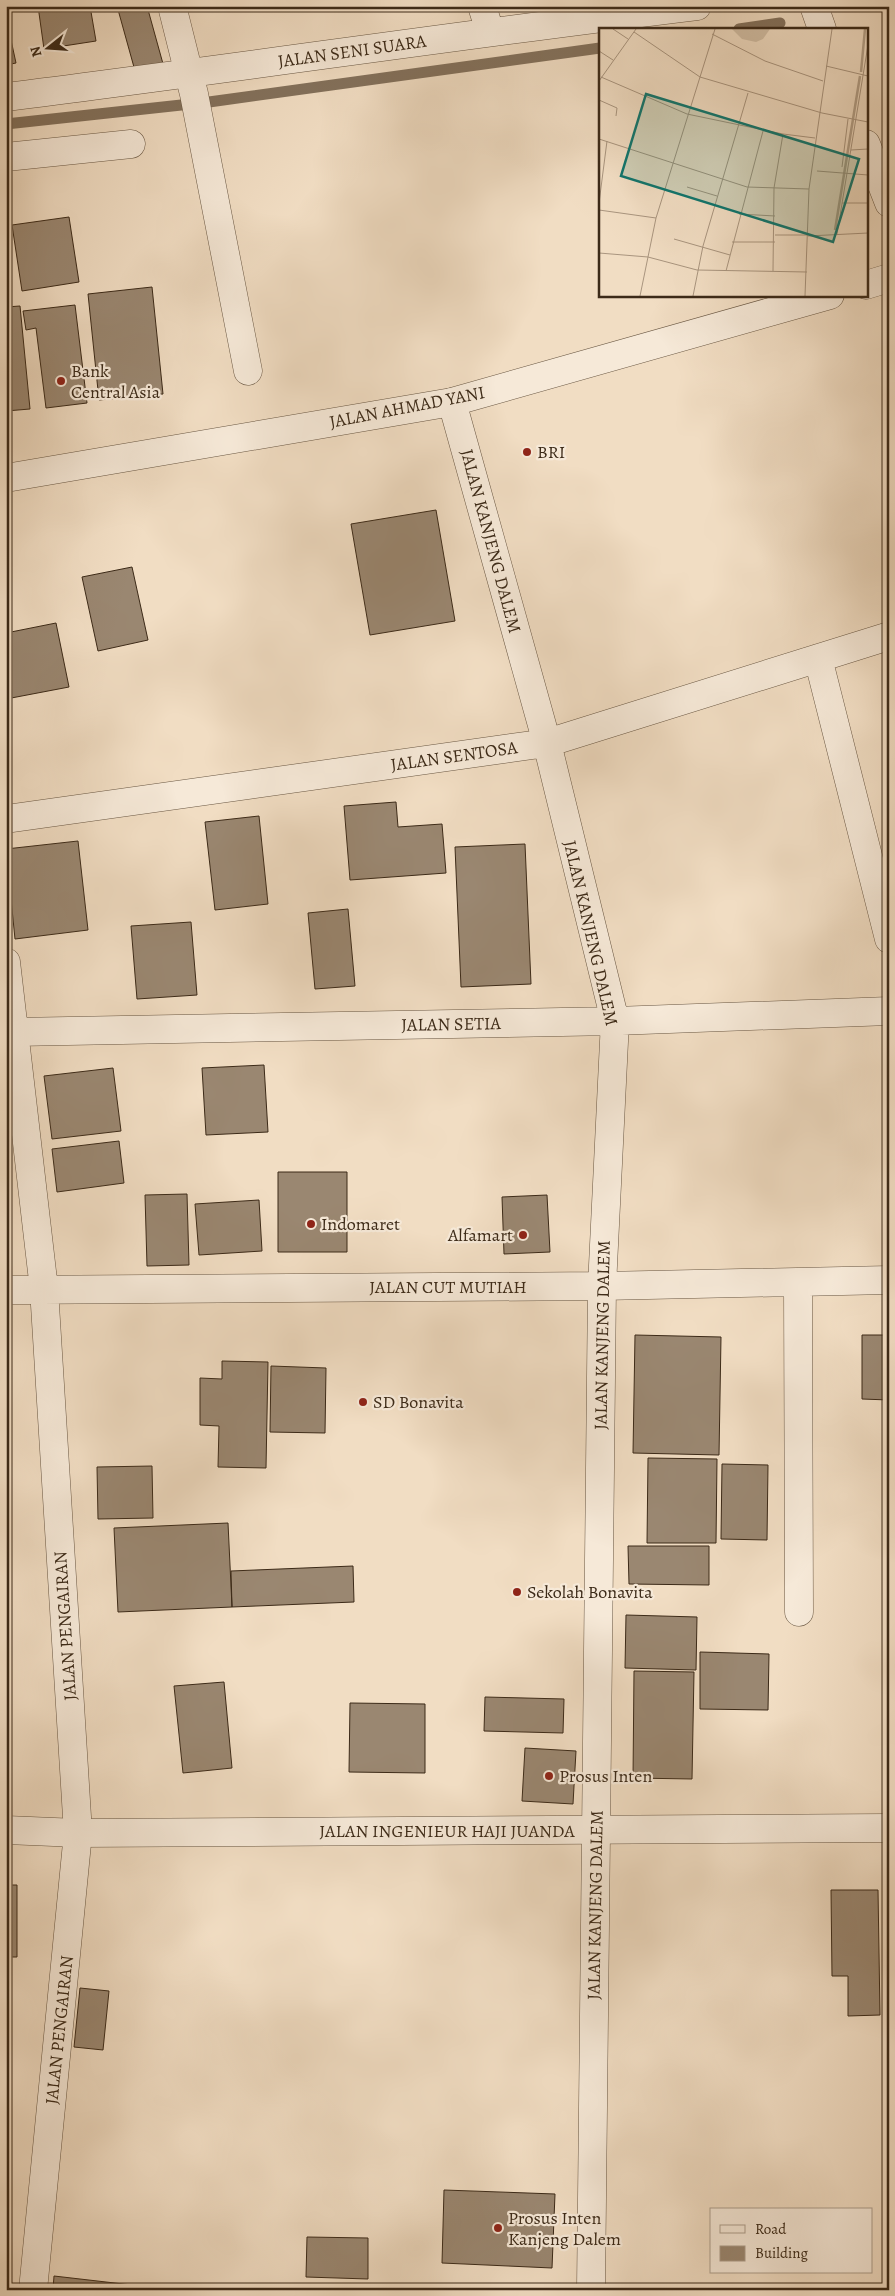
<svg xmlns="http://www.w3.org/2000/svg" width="895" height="2296" font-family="Alegreya,serif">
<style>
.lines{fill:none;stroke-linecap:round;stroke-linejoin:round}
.stream{stroke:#83715c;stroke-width:11}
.building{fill:#9a8771;stroke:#3c2a18}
.minor-casing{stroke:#695743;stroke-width:29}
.tertiary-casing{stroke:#695743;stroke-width:29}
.minor{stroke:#f6e9d8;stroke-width:28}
.tertiary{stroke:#f6e9d8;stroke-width:28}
.poi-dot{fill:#8f2418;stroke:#f6e9d8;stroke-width:2}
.labels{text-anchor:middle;stroke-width:4.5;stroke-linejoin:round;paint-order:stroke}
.street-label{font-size:18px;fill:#3c2a18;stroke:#f6e9d8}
.poi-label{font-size:18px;fill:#3c2a18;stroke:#f6e9d8;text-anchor:start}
.inset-river{fill:none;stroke:#b3a089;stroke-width:2.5}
.inset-road{fill:none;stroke:#a9957f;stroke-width:1}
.view{fill:#0f766e;fill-opacity:0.15;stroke:#0f766e;stroke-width:2.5}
.inset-edge{fill:none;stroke:#3c2a18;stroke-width:2.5}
</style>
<rect width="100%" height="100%" fill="#f1ddc3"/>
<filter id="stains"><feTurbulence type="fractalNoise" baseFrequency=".004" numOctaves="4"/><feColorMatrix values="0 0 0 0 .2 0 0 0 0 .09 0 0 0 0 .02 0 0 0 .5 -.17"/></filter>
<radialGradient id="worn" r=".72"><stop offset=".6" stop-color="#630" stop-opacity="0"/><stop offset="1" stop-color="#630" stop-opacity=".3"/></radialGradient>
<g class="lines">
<!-- stream -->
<path class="stream" d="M739 29 780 23
M6 124 209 102 600 48"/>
</g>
<!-- building -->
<path class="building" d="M38 6H90L96 41 44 49Z
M117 6H147L165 71 137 78Z
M6 17 16 63 6 65Z
M69 217 79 282 22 291 12 225Z
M152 287 163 394 99 400 88 294Z
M75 305 87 403 46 408 36 328 26 330 23 311Z
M20 306 30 409 6 411V307Z
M436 510 455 621 370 635 351 524Z
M132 567 148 640 98 651 82 577Z
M56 623 69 687 6 699V633Z
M396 802 398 827 442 824 446 873 350 880 344 806Z
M259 816 268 904 215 910 205 822Z
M78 841 88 930 15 939 6 849Z
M525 844 531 984 461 987 455 847Z
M348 909 355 986 315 989 308 913Z
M191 922 197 995 137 999 131 926Z
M264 1065 268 1132 206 1135 202 1068Z
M113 1068 121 1131 52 1139 44 1076Z
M119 1141 124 1183 57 1192 52 1149Z
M278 1172H347V1252H278Z
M187 1194 189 1265 147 1266 145 1195Z
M547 1195 550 1252 504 1254 502 1197Z
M259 1200 262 1251 199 1255 195 1204Z
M635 1335 721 1337 719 1455 633 1453Z
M862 1335H889V1400L862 1399Z
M222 1361 268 1362 266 1468 218 1467 219 1426 200 1425V1378L222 1379Z
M271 1366 326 1368 325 1433 270 1432Z
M648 1458 717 1459 716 1543H647Z
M722 1464 768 1465 767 1540 721 1539Z
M152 1466 153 1518 98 1519 97 1467Z
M228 1523 232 1607 118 1612 114 1528Z
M628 1546H709V1585L629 1584Z
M353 1566 354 1602 232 1607 231 1571Z
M626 1615 697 1617 696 1670 625 1668Z
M700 1652 769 1654 768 1710 700 1709Z
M634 1671 694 1672 692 1779 633 1778Z
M224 1682 232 1768 183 1773 174 1686Z
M485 1697 564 1699 563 1733 484 1731Z
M350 1703 425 1704V1773L349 1772Z
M525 1748 576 1751 573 1804 522 1801Z
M6 1885H17V1957H6Z
M831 1890H878L880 2015 848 2016V1976H832Z
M80 1988 109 1991 103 2050 74 2047Z
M444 2190 555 2194 552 2268 442 2263Z
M307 2237 368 2238V2279L306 2277Z
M54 2276 132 2285 131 2290H53Z"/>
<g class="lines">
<!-- minor casing -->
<g class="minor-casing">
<path id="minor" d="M172 6 194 94 248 371
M482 6 490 32
M814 6 822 29
M6 97C237 68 466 34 697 6
M866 144 889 203
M6 157 131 144
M452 402 547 743 615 1021 602 1286 591 2290
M818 658 889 939
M6 819 547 743 889 636
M6 962 44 1289 78 1833 33 2290
M14 1032 615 1021 889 1011
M798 1282 799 1612
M6 1290 602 1286 889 1280"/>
</g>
<!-- tertiary casing -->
<g class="tertiary-casing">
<path id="tertiary" d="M866 285 889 278
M6 478 452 402 830 295
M6 1830 78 1833 889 1828"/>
</g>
<!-- minor -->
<use href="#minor" class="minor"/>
<!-- tertiary -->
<use href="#tertiary" class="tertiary"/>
</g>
<!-- markers -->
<g class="poi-dot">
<circle cx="61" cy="381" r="5"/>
<circle cx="527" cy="452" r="5"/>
<circle cx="311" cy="1224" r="5"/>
<circle cx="523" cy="1235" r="5"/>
<circle cx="363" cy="1402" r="5"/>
<circle cx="517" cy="1592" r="5"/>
<circle cx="549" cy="1776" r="5"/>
<circle cx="498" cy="2228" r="5"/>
</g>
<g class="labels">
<!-- street labels -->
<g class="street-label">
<text transform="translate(352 51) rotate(-8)" y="6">JALAN SENI SUARA</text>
<text transform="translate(407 407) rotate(-11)" y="6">JALAN AHMAD YANI</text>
<text transform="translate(491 541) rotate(75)" y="6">JALAN KANJENG DALEM</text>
<text transform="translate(454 756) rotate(-8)" y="6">JALAN SENTOSA</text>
<text transform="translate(591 933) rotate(77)" y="6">JALAN KANJENG DALEM</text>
<text transform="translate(451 1024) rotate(-1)" y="6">JALAN SETIA</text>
<text x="448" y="1293">JALAN CUT MUTIAH</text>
<text transform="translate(602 1335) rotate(-89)" y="6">JALAN KANJENG DALEM</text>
<text transform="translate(65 1626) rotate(-94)" y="6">JALAN PENGAIRAN</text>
<text x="447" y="1837">JALAN INGENIEUR HAJI JUANDA</text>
<text transform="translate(595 1905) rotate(-89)" y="6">JALAN KANJENG DALEM</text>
<text transform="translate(59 2030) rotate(-84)" y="6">JALAN PENGAIRAN</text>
</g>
<!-- poi labels -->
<g class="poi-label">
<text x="71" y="377">Bank<tspan x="71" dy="21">Central Asia</tspan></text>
<text x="537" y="458">BRI</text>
<text x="321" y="1230">Indomaret</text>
<text x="513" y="1241" text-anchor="end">Alfamart</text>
<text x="373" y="1408">SD Bonavita</text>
<text x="527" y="1598">Sekolah Bonavita</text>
<text x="559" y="1782">Prosus Inten</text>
<text x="508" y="2224">Prosus Inten<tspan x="508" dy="21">Kanjeng Dalem</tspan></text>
</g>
</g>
<!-- overview -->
<g transform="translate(599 28)">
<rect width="269" height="269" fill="#f1ddc3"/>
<path d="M133 1H171L164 11 157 14 143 11Z" fill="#d2bfa6"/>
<path class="inset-river" d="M262 44 266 1M236 202 261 48"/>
<path class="inset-road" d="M14 1 29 11M35 4 101 49 223 85 269 94M113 6 166 33 224 53M0 23 14 32M227 38 269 48M2 49 88 86 184 106 216 110M0 53 37 1M0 72 18 80 17 88M0 111 148 159 210 161M252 122 269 121M243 139 249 91M218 143 269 147M88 159 118 168M0 175 8 113M243 175H269M0 182 57 190M140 186 176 188M238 206 269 17M176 207H209M209 208 269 205M75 211 131 227M133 214H176M0 225 49 229 98 242 208 244M127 243 164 103M174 243 175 160 184 106M41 268 57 190 116 1M94 268 104 218 149 65M206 268 210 161 233 1"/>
<path class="view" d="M47 66 260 131 234 214 22 148Z"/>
<rect width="269" height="269" class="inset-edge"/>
</g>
<!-- margin -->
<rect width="895" height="2296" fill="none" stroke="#f1ddc3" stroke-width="25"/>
<rect x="8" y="8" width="880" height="2281" fill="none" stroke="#3c2a18" stroke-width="2.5"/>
<rect x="12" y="12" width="870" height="2271" fill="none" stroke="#3c2a18"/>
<!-- legend -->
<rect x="710" y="2208" width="162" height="65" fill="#f6e9d8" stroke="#ac9d8b"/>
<rect x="720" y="2225" width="25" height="8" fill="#f6e9d8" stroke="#ac9d8b"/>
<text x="755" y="2234" font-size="15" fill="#3c2a18">Road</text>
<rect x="720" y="2246" width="25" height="15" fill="#9a8771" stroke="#ac9d8b"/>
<text x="755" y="2258" font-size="15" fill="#3c2a18">Building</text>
<!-- north arrow -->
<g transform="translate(48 48) rotate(253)" stroke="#f6e9d8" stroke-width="4" paint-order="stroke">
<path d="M0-4L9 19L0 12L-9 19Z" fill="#3c2a18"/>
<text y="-8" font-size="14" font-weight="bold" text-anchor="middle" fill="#3c2a18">N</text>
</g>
<rect width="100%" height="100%" filter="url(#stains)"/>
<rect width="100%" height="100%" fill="url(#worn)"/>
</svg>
